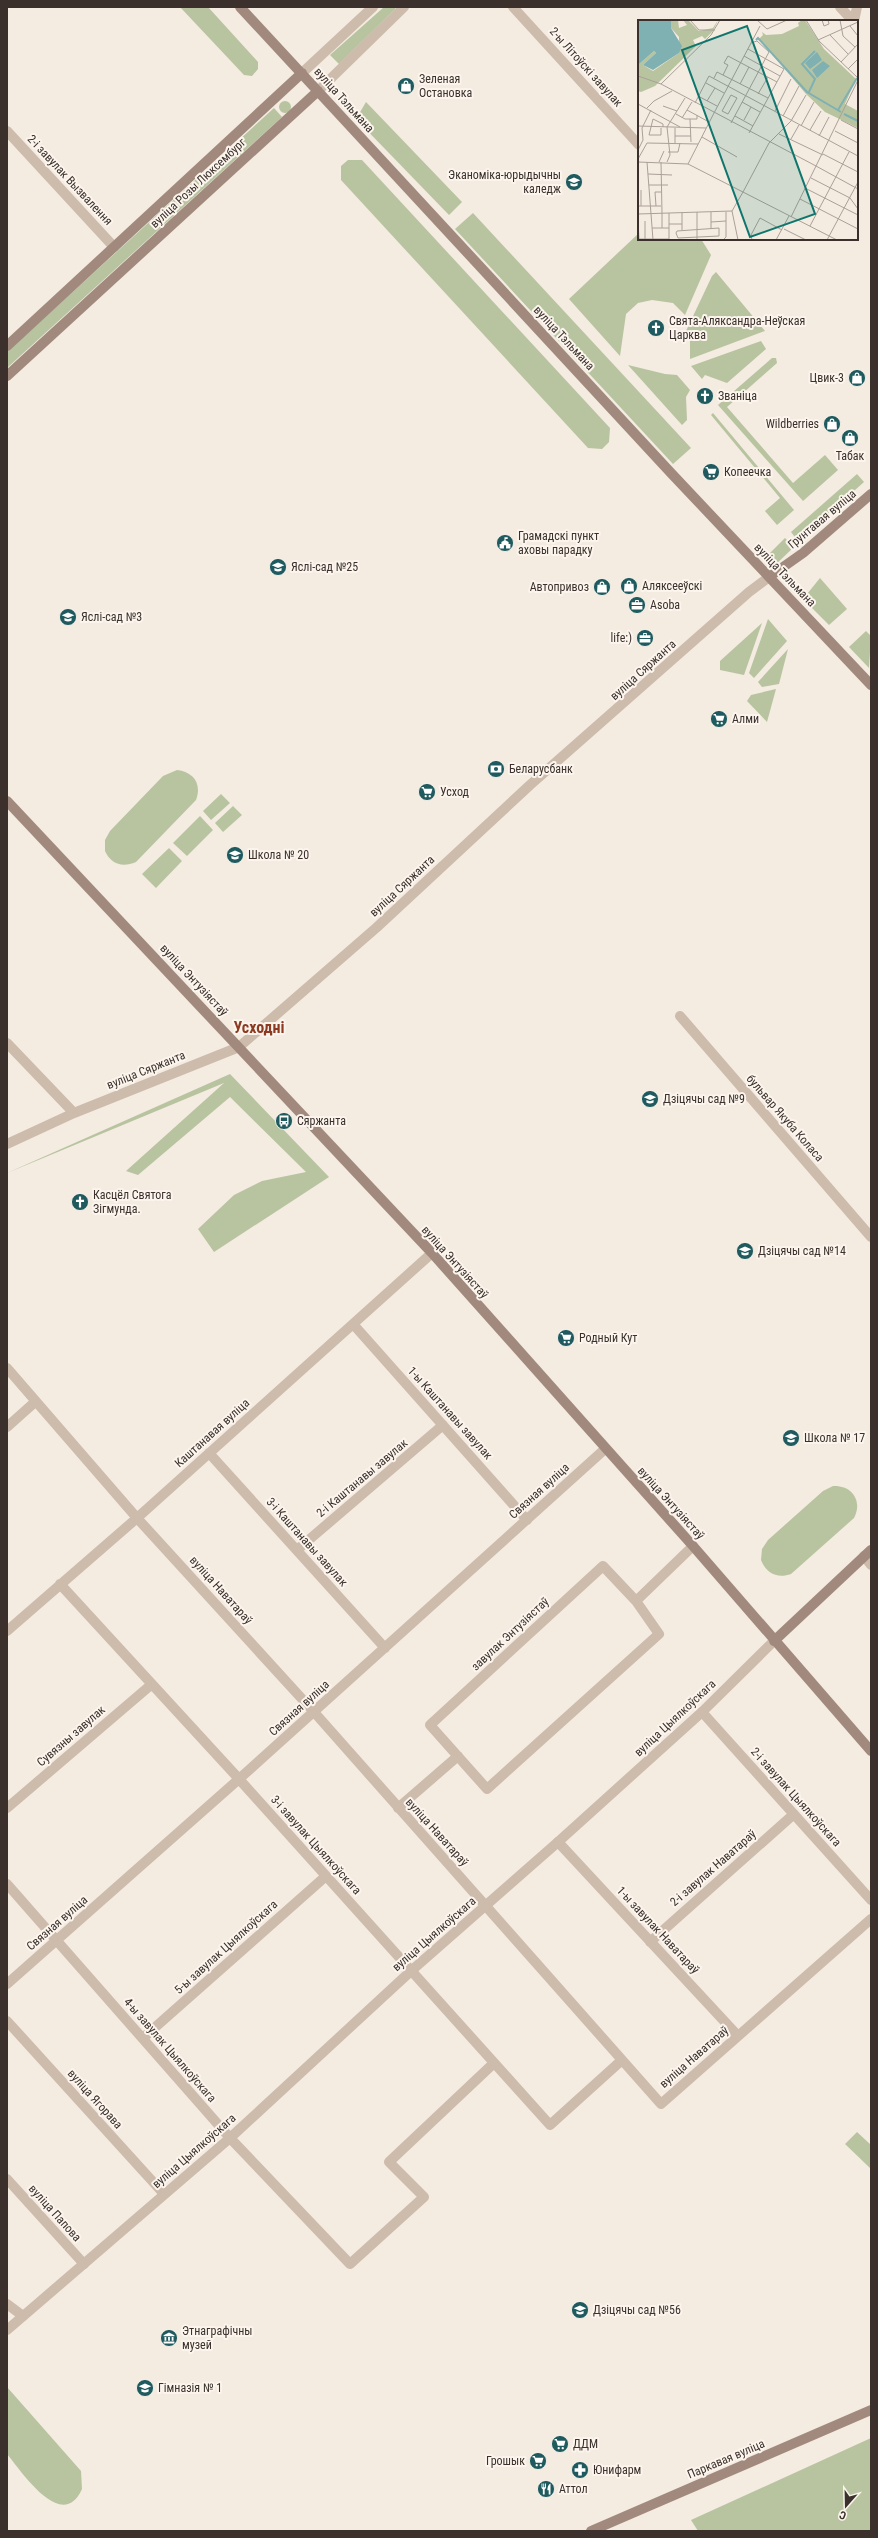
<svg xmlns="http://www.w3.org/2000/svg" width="878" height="2538" font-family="'Roboto Condensed',sans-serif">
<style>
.green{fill:#b8c4a0}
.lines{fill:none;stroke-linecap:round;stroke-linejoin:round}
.minor{stroke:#cdbbac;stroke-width:10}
.tertiary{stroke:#cdbbac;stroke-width:10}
.secondary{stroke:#a18a7d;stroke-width:10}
.labels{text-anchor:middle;stroke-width:4;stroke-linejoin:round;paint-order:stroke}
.street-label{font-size:12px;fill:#3b302b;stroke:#fbf5ee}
.poi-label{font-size:12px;fill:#3b302b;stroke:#fbf5ee;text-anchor:start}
.district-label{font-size:16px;font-weight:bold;fill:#8c3b22;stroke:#fbf5ee}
.inset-river{fill:none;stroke:#7fb0b2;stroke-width:2}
.inset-road{fill:none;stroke:#aaa098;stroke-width:1}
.view{fill:#0f766e;fill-opacity:0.15;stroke:#0f766e;stroke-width:2}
.inset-edge{fill:none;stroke:#3b302b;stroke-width:2}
</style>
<rect width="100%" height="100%" fill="#f4ebe1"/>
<!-- green -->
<path class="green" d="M180 7H208L258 62V69L252 76 244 75Z
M384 7H395V9L339 64 330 55Z
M279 107a6 6 0 1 1 12 0a6 6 0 1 1-12 0Z
M366 102 462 202 449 215 356 119Z
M274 108 282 117 7 368V352Z
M348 160H362L610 428 609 442 602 449 588 448 341 180V166Z
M473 213 691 448 673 464 455 229Z
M639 233V239H701L711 255 685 315 673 303 652 300 638 303 626 314 620 356 569 299Z
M716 272 765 331 690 359V340L686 331 712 276Z
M761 341 766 349 727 383 705 375 702 379 691 366Z
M772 358H776L777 363 727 407 793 483 825 455 838 470 803 501 718 405Z
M628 365 665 374 677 375 690 390 686 397 687 420 682 425Z
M713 413 794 510 777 525 765 511 780 498 711 415Z
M857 474 864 482 798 541 791 532Z
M785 538 794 547 772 568 764 559Z
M820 578 847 609 829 625 803 599Z
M768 619 787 641 754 678 749 673Z
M762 623 744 675 720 670V661Z
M866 631 871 636 869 668 849 647Z
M788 649 779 684 762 687 758 682Z
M776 689 767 722 747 701 751 695Z
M177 770C194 772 202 784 196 800L136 862C122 868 111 864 105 851V840L110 831 163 776Z
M221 794 230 803 211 820 203 811Z
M233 806 242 815 223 832 215 823Z
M200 816 213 830 187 856 173 843Z
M169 848 182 861 156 888 142 874Z
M230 1074 329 1177 214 1252 198 1229 234 1195 262 1181 306 1172 230 1097 138 1175 126 1171 224 1083 7 1173Z
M833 1486C852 1485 863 1501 854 1518L791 1574C777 1579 766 1573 761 1560L762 1549 768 1540 823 1491Z
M857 2132 871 2145V2169L845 2144Z
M7 2387 81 2471 82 2489C62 2533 22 2472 7 2454Z
M871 2438V2531H698L691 2520Z"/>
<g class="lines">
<!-- minor -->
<path class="minor" d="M513 7 639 145
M840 7 853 21
M854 21 857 7
M7 131 114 247
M680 1016 871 1237
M7 1043 74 1113
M7 1144 74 1113 239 1047
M353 1324 527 1520
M7 1368 137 1518 314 1712 661 2104 871 1919
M7 1427 35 1402
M209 1453 385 1648
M297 1550 443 1425
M864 1556 871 1565
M603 1566 636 1601 659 1634 487 1789 430 1725Z
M60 1584 239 1779 550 2125 622 2060
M636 1601 693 1546
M7 1631 137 1518 432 1253
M702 1712 871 1900
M7 1808 152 1684
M398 1808 458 1756
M558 1842 738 2036
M7 1884 230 2138 350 2264 424 2197 389 2162 494 2063
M650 1942 794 1814
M7 1984 239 1779 605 1449
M7 2021 164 2194
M143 2038 326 1876
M7 2179 84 2264
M7 2304 23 2316"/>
<!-- tertiary -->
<path class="tertiary" d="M302 73 373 7
M318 91 404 7
M239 1047 376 928 530 785 749 592 769 577
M7 2330 230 2138 411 1971 558 1842 702 1712 774 1641"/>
<!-- secondary -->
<path class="secondary" d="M240 7 671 473 871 685
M7 346 302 73
M7 376 318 91
M769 577 803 553 871 494
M7 801 432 1253 693 1546 871 1751
M774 1641 871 1550
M591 2531 871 2410"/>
</g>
<!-- icons -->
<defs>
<g id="shop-disc" transform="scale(0.9)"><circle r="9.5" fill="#1f5a5e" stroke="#fbf5ee"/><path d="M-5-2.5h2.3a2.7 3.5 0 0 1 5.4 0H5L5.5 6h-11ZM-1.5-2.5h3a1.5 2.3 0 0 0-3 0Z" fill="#fff"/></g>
<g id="university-disc" transform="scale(0.9)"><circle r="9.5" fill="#1f5a5e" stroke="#fbf5ee"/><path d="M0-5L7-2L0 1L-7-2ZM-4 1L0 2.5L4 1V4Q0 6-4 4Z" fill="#fff"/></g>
<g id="church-disc" transform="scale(0.9)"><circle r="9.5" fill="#1f5a5e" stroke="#fbf5ee"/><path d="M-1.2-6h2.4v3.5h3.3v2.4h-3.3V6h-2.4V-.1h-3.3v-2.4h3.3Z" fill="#fff"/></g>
<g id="supermarket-disc" transform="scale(0.9)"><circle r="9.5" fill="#1f5a5e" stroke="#fbf5ee"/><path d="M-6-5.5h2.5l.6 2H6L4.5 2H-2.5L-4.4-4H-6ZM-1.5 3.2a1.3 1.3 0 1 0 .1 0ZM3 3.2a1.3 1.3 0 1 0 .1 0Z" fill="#fff"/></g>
<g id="civic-disc" transform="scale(0.9)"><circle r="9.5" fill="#1f5a5e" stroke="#fbf5ee"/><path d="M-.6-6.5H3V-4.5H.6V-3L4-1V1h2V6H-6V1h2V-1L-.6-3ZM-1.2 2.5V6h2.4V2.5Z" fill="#fff"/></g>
<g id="school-disc" transform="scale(0.9)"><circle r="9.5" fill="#1f5a5e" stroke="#fbf5ee"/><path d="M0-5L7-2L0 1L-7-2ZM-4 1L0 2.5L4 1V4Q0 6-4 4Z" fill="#fff"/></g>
<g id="office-disc" transform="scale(0.9)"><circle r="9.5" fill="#1f5a5e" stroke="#fbf5ee"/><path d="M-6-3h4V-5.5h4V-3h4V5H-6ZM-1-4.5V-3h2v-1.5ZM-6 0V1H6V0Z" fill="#fff"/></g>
<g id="bank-disc" transform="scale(0.9)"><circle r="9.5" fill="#1f5a5e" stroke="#fbf5ee"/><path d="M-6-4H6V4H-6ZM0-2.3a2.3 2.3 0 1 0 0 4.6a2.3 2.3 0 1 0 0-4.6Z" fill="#fff"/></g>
<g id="bus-disc" transform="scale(0.9)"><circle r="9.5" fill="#1f5a5e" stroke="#fbf5ee"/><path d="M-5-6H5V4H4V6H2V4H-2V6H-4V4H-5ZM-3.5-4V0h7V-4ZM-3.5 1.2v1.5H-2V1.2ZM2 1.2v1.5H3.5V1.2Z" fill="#fff"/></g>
<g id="museum-disc" transform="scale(0.9)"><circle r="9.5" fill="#1f5a5e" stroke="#fbf5ee"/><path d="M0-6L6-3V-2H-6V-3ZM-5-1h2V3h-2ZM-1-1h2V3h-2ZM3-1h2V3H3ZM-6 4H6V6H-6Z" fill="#fff"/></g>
<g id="pharmacy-disc" transform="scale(0.9)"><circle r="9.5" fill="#1f5a5e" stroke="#fbf5ee"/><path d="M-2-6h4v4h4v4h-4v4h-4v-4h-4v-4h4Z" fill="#fff"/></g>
<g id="restaurant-disc" transform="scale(0.9)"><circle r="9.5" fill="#1f5a5e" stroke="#fbf5ee"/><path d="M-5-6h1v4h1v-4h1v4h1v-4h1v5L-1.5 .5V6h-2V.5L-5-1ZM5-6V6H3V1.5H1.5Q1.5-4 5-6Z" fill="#fff"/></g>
</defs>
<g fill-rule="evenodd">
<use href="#shop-disc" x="406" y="86"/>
<use href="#university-disc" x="574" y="182"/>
<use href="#church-disc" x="656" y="328"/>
<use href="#shop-disc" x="857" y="378"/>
<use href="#church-disc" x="705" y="396"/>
<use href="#shop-disc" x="832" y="424"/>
<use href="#shop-disc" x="850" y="438"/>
<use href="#supermarket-disc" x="711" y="472"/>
<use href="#civic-disc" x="505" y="543"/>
<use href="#school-disc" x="278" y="567"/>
<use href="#shop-disc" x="629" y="586"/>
<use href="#shop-disc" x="602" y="587"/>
<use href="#office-disc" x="637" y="605"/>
<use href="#school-disc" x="68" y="617"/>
<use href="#office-disc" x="645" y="638"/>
<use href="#supermarket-disc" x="719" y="719"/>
<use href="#bank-disc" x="496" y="769"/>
<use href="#supermarket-disc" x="427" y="792"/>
<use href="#school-disc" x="235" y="855"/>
<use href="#school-disc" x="650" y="1099"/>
<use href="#bus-disc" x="284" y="1121"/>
<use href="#church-disc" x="80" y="1202"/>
<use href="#school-disc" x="745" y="1251"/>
<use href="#supermarket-disc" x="566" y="1338"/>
<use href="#school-disc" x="791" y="1438"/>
<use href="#school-disc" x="580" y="2310"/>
<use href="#museum-disc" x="169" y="2338"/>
<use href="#school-disc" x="145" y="2388"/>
<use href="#supermarket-disc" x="560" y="2444"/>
<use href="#supermarket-disc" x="538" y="2461"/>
<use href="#pharmacy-disc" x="580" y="2470"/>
<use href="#restaurant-disc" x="546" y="2489"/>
</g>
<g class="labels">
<!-- street labels -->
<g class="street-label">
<text transform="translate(586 67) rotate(48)" y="4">2-ы Літоўскі завулак</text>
<text transform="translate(344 100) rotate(48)" y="4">вуліца Тэльмана</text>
<text transform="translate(70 180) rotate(47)" y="4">2-і завулак Вызвалення</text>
<text transform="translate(198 183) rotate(-43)" y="4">вуліца Розы Люксембург</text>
<text transform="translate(564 338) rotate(47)" y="4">вуліца Тэльмана</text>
<text transform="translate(822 519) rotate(-40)" y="4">Грунтавая вуліца</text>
<text transform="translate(785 575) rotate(46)" y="4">вуліца Тэльмана</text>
<text transform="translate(643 670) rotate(-42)" y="4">вуліца Сяржанта</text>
<text transform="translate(402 886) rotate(-43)" y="4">вуліца Сяржанта</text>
<text transform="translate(194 980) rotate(47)" y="4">вуліца Энтузіястаў</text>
<text transform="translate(146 1070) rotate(-22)" y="4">вуліца Сяржанта</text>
<text transform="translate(785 1118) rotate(49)" y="4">бульвар Якуба Коласа</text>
<text transform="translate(455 1262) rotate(48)" y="4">вуліца Энтузіястаў</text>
<text transform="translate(450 1413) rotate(48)" y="4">1-ы Каштанавы завулак</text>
<text transform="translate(212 1433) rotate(-42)" y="4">Каштанавая вуліца</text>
<text transform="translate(362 1478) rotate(-40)" y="4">2-і Каштанавы завулак</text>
<text transform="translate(539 1491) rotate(-42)" y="4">Связная вуліца</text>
<text transform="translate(671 1503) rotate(48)" y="4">вуліца Энтузіястаў</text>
<text transform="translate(307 1542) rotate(48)" y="4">3-і Каштанавы завулак</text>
<text transform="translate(221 1590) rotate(48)" y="4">вуліца Наватараў</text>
<text transform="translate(510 1634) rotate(-43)" y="4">завулак Энтузіястаў</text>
<text transform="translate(299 1708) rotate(-42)" y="4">Связная вуліца</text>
<text transform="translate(675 1718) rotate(-43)" y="4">вуліца Цыялкоўскага</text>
<text transform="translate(71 1736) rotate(-41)" y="4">Сувязны завулак</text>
<text transform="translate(796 1797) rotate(48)" y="4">2-і завулак Цыялкоўскага</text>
<text transform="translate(437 1832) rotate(48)" y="4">вуліца Наватараў</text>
<text transform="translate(316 1845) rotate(48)" y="4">3-і завулак Цыялкоўскага</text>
<text transform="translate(713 1868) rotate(-41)" y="4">2-і завулак Наватараў</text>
<text transform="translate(57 1923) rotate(-41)" y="4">Связная вуліца</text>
<text transform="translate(658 1930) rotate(47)" y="4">1-ы завулак Наватараў</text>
<text transform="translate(434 1934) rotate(-41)" y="4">вуліца Цыялкоўскага</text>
<text transform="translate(226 1947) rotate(-42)" y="4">5-ы завулак Цыялкоўскага</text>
<text transform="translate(170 2050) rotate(49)" y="4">4-ы завулак Цыялкоўскага</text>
<text transform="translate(694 2057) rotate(-41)" y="4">вуліца Наватараў</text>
<text transform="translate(95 2099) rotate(48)" y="4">вуліца Ягорава</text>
<text transform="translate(194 2151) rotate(-41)" y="4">вуліца Цыялкоўскага</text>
<text transform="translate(55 2213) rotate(48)" y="4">вуліца Папова</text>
<text transform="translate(726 2459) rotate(-23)" y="4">Паркавая вуліца</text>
</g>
<!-- poi labels -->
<g class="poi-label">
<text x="419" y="83">Зеленая<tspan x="419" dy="14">Остановка</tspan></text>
<text x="561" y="179" text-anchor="end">Эканоміка-юрыдычны<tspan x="561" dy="14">каледж</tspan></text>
<text x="669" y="325">Свята-Аляксандра-Неўская<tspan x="669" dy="14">Царква</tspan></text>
<text x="844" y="382" text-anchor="end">Цвик-3</text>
<text x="718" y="400">Званіца</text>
<text x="819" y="428" text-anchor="end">Wildberries</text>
<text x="850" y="460" text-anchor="middle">Табак</text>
<text x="724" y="476">Копеечка</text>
<text x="518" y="540">Грамадскі пункт<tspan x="518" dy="14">аховы парадку</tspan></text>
<text x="291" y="571">Яслі-сад №25</text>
<text x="642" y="590">Аляксееўскі</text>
<text x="589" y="591" text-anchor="end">Автопривоз</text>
<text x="650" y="609">Asoba</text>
<text x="81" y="621">Яслі-сад №3</text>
<text x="632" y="642" text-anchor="end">life:)</text>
<text x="732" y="723">Алми</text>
<text x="509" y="773">Беларусбанк</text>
<text x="440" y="796">Усход</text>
<text x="248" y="859">Школа № 20</text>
<text x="663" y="1103">Дзіцячы сад №9</text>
<text x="297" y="1125">Сяржанта</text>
<text x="93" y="1199">Касцёл Святога<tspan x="93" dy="14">Зігмунда.</tspan></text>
<text x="758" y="1255">Дзіцячы сад №14</text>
<text x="579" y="1342">Родный Кут</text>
<text x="804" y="1442">Школа № 17</text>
<text x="593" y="2314">Дзіцячы сад №56</text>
<text x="182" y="2335">Этнаграфічны<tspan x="182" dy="14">музей</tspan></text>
<text x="158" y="2392">Гімназія № 1</text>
<text x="573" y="2448">ДДМ</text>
<text x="525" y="2465" text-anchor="end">Грошык</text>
<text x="593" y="2474">Юнифарм</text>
<text x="559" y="2493">Аттол</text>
</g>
<!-- district labels -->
<g class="district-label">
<text x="259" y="1033">Усходні</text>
</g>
</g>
<!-- overview -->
<g transform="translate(638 20)">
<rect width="220" height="220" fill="#f4ebe1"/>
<path d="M33 0H40L41 8 49 5 45 0H50L61 11 75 8 80 0 75 11 67 19 64 16 55 20 58 26 17 66 3 72 0 71V45L16 31 18 33 5 45 15 51 41 33V17L33 8ZM164 0H167L186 29 218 59 207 84 220 91V108L187 92 168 74 121 19 125 15 124 12 128 15 144 14 161 6 160 3Z" fill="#b8c4a0"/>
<path d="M0 0H33V8L44 26 41 33 15 50 5 45 18 33 16 31 0 45ZM179 32 184 40 172 49 167 43ZM185 41 192 46 179 58 174 50Z" fill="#7fb0b2"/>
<path class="inset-river" d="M118 20 120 18 169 72 203 92M171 72 177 59 164 44 177 31M200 90 219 58M206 94 220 101"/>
<path class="inset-road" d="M52 0 61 10H77M82 0 73 15 23 64 178 146 153 197M119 0 129 9 149 0M168 0 181 21 220 58M184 0 186 6 191 4 190 0M202 0 205 16 217 27M212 6 220 16M192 15 210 34M180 20 220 2M110 29 146 49 111 113M106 36 142 56M203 42 220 24M210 49 220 39M85 55 90 45 86 43 90 36 139 62M0 56 23 64M76 58 79 52 130 78M220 60 178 146 220 169M68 63 86 73M102 64 111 47M120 74 130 57M93 75 99 78 90 94 84 91ZM60 76 79 86M69 81 77 68M104 82 122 92M57 83 71 56 220 136M0 84 42 107M25 86 39 91M9 88 16 81 34 71M49 90 71 102M137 91 153 59M76 93 122 6M38 94 47 99H59V95M97 96 115 106M145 96 161 66M44 98 54 82M52 99 53 122M106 100 113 87M203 100 220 109M93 103 131 32 119 21 113 23M0 106 68 108M163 106 176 82M23 108V115H11L15 99 25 104V107M37 108V123M172 110 183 91M197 111 220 123M141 114 185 135M37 116H53M181 116 191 97M64 117 99 137M153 119 161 105M0 130 5 120 4 108 13 90M30 132H40L42 123M185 134 220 152M0 139 9 123 60 124M0 142 50 144 199 220M9 142 15 220M21 142 26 131M23 142 24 193M29 142 32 135 29 107 47 78M50 144 76 93M10 154 34 155M173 158 212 178 220 189M11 165H30M167 168 220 195M3 170V186M105 172 131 123 153 101 168 75M162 179 220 209M0 186H23M18 186 17 172H23M94 191 100 220M59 192V220M73 192V209M24 193V208M31 193V219M44 193V210M0 194 94 191 105 172M0 201 1 219M7 201V219M73 202 88 201M31 204H44M172 206 211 132M14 208H31M81 208V216L40 218 38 213 39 211ZM146 209 168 220M0 219H31M85 220 88 217V192M114 220 113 215 122 198 144 210M138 220 151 196M189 220 220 162"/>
<path class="view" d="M109 6 177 194 112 217 44 30Z"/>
<rect width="220" height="220" class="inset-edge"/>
</g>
<!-- border -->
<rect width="878" height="2538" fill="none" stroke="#3b302b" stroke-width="16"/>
<!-- north arrow -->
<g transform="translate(846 2506) rotate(200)" stroke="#fbf5ee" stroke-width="3" paint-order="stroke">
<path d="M0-3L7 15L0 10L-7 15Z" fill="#3b302b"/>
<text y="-6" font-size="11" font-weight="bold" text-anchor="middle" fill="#3b302b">С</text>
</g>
</svg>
